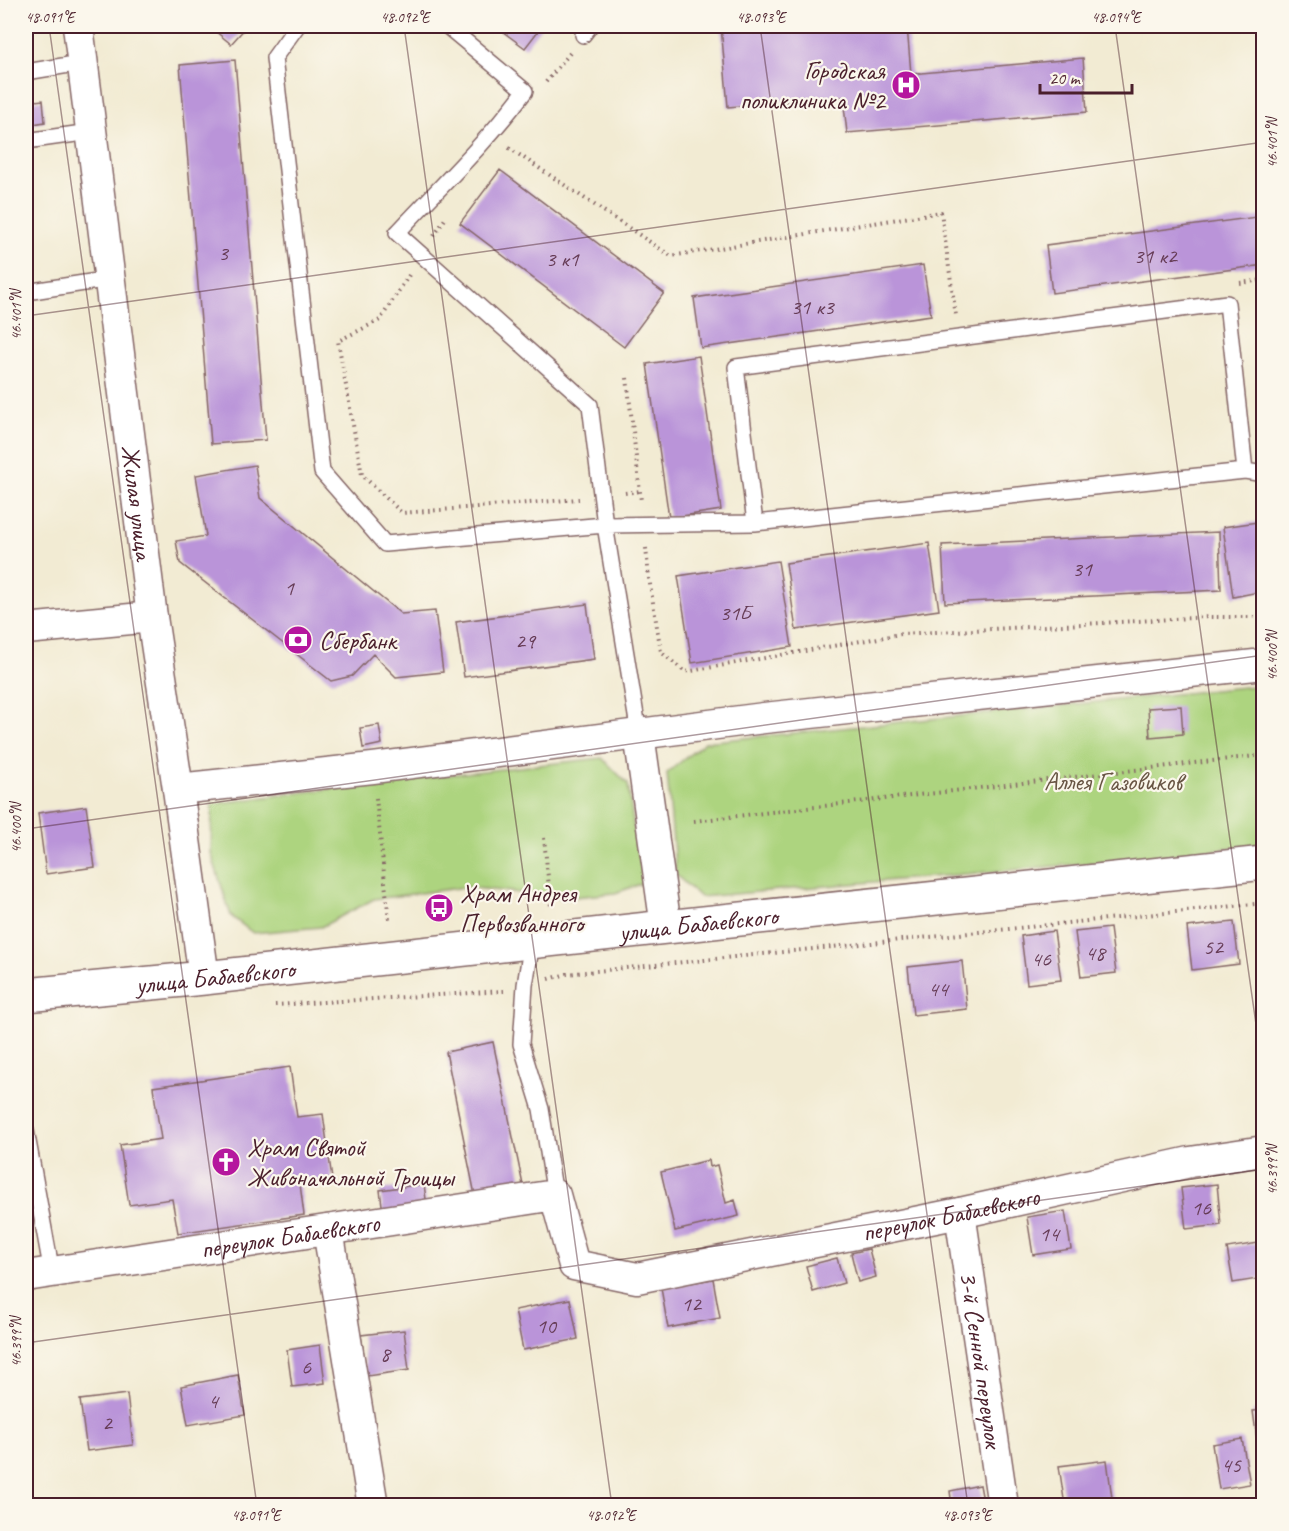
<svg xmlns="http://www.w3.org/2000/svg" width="1289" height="1531" font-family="Caveat,sans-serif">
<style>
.green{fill:#add47f;stroke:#7c7a55;stroke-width:1.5}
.building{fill:#ba94d9}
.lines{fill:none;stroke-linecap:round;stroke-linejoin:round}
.lane-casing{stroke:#856666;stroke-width:18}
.street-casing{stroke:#856666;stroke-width:33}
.secondary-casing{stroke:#856666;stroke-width:36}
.path{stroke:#856666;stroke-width:4;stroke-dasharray:1.5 4.5;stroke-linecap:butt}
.lane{stroke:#fff;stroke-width:15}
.street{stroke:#fff;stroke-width:30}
.secondary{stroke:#fff;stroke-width:33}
.ticks{fill:none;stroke:#4a1f2b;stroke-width:1.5;stroke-opacity:0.45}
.labels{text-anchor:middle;stroke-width:4.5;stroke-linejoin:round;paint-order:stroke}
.number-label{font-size:22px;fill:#663c56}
.poi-label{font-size:26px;fill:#4a1f2b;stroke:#fbf7ec;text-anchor:start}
.street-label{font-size:26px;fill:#4a1f2b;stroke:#fbf7ec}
.park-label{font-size:26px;fill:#685544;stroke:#fbf7ec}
.neatline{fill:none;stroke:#4a1f2b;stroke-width:2}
.ticks-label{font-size:15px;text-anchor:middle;fill:#4a1f2b}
</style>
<rect width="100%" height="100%" fill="#fbf7ec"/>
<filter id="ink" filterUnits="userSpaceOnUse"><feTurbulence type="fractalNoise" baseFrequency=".0167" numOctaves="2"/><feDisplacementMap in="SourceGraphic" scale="12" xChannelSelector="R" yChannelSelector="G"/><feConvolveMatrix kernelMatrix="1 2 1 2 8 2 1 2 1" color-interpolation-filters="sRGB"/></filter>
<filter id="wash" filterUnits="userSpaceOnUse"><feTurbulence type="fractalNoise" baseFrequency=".008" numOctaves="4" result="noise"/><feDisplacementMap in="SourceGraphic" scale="24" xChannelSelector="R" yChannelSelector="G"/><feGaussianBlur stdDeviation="1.35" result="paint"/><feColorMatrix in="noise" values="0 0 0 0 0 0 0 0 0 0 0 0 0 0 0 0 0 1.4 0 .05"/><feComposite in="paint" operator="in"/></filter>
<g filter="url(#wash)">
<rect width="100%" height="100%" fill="#f2ebd3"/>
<!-- green -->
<path class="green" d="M1263 685V844L1126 860 700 897 676 875 667 773 705 742Z
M602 758 628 784 635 837 644 883 615 893 564 898 466 887 374 899 321 927 253 933 231 916 211 853 212 804 383 782Z"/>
<g id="blocks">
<!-- building -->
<path class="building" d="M209 26H247L231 44Z
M495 26H542L525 48Z
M721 26H818L819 32 841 31V26H907L911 74 1083 58 1087 112 847 133 843 97 728 107Z
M235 60 266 440 211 444 180 65Z
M43 100 45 122 26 125V102Z
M500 170 664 293 624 347 460 223Z
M1264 216V265L1052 293 1046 245Z
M923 265 931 315 701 348 694 298Z
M699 356 721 510 669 518 647 364Z
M255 465 260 498 401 614 435 611 443 672 396 677 373 654 352 676 331 681 180 563 176 541 206 536 196 475Z
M1264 521V591L1233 597 1223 527Z
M1219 532 1221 590 945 603 942 545Z
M929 543 939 610 796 630 786 563Z
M778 561 792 647 692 663 678 576Z
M587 604 594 659 464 677 456 622Z
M1181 706 1183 734 1150 737 1148 708Z
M379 725 382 744 363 748 360 728Z
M86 806 95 867 46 874 38 813Z
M1234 922 1239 964 1192 970 1187 927Z
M1110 928 1116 973 1081 977 1075 932Z
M1054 931 1061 980 1027 984 1021 936Z
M962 961 967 1009 913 1015 908 967Z
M493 1042 523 1185 475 1195 446 1052Z
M290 1067 297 1117 323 1114 332 1179 300 1184 304 1215 178 1233 172 1199 129 1205 120 1145 161 1139 153 1087Z
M709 1160 710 1167 717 1165 726 1203 735 1200 739 1216 675 1231 661 1172Z
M424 1184 427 1207 383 1213 380 1190Z
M1217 1184 1221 1225 1186 1229 1181 1188Z
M1065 1211 1071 1249 1033 1255 1027 1217Z
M1258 1243 1264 1278 1233 1283 1227 1248Z
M869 1249 876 1277 858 1282 851 1253Z
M837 1258 844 1283 813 1292 806 1266Z
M713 1279 720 1318 668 1328 661 1288Z
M570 1299 578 1339 523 1350 515 1310Z
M26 1307H27L31 1341 26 1342Z
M404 1330 409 1370 367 1376 361 1335Z
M320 1345 325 1383 292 1387 287 1350Z
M238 1375 245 1415 188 1425 181 1386Z
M127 1394 133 1445 87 1451 80 1400Z
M1264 1410V1476H1262L1253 1411Z
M1242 1439 1250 1484 1219 1489 1212 1444Z
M1107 1460 1113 1506H1065L1059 1466Z
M980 1485 984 1506H952L950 1491Z"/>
</g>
</g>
<g filter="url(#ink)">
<use href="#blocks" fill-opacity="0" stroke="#856666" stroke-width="1.5"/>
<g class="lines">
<!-- lane casing -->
<g class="lane-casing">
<path id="lane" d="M297 26 274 58 322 472 385 544 605 525 639 734
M447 26 525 91C487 142 440 187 397 233L590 405 605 525 755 523
M583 35 590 26
M26 72 81 63
M26 141 90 132
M26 292 110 279
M1227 303 1245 471 755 523 736 367Z
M1245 471 1264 474
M532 942 525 985 521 1044 541 1109 555 1195
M26 1130 52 1273"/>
</g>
<!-- street casing -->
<g class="street-casing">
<g id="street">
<path id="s1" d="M78 26 152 617 178 789 204 978"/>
<path d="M26 629 152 617"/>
<path d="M639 734 666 927"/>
<path d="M178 789 373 768 764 718 1264 664"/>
<path id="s2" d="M960 1213 1003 1506"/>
<path d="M328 1230 373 1506"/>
<path id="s3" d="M26 1276 555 1195 574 1265 637 1278 960 1213 1190 1162 1264 1151"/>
</g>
</g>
<!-- secondary casing -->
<g class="secondary-casing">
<g id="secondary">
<path id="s4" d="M26 995 204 978 666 927 1264 863"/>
</g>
</g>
<!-- path -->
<path class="path" d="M546 82 570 53
M509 148 671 256 941 212 956 316
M434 236 445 219
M409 275 380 320 338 341 362 475 402 513 579 499
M1240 283 1264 280
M627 378 641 501
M625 493 640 491
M646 548 649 578 661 652 685 672 901 634 1210 617H1264
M376 798 389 920
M694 821 1264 755
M544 838 551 907
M549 979 567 974 1264 903
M275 1005 504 991"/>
<!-- lane -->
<use href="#lane" class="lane"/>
<!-- street -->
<use href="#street" class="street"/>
<!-- secondary -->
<use href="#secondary" class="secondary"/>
</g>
</g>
<!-- ticks -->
<path class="ticks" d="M49 26 257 1506M404 26 612 1506M760 26 968 1506M1115 26 1264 1081M26 316 1264 142M26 829 1264 655M26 1343 1264 1169"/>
<!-- icons -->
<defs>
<g id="hospital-disc" transform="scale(1.5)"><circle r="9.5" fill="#b5179e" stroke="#fbf7ec"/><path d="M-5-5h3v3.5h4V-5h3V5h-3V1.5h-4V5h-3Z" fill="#fff"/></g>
<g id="bank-disc" transform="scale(1.5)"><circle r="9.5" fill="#b5179e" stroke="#fbf7ec"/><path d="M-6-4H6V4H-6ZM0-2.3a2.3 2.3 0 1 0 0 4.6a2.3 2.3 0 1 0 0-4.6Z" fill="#fff"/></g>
<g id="bus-disc" transform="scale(1.5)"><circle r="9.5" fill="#b5179e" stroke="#fbf7ec"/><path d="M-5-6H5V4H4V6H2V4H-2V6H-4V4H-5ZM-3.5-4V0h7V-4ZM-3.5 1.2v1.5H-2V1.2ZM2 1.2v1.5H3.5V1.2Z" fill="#fff"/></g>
<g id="church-disc" transform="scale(1.5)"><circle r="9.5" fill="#b5179e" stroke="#fbf7ec"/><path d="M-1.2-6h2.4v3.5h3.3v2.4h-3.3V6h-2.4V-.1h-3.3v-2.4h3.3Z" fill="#fff"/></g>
</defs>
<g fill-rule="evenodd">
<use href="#hospital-disc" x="906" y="85"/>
<use href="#bank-disc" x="298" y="640"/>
<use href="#bus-disc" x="439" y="908"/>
<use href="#church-disc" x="226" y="1162"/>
</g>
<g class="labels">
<!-- number labels -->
<g class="number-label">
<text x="223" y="260">3</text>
<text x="1155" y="263">31 к2</text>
<text x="562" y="266">3 к1</text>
<text x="812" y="314">31 к3</text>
<text x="1082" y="576">31</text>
<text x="289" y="595">1</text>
<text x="735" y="620">31Б</text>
<text x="525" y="648">29</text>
<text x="1213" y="954">52</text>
<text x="1095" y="960">48</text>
<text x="1041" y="966">46</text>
<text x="938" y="996">44</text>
<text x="1201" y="1215">16</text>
<text x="1049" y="1241">14</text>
<text x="691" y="1311">12</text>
<text x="546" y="1333">10</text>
<text x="385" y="1361">8</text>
<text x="306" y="1374">6</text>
<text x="213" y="1408">4</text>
<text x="107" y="1430">2</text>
<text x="1231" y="1472">45</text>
</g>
<!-- poi labels -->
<g class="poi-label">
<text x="885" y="79" text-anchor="end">Городская<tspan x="885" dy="30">поликлиника №2</tspan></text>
<text x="319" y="649">Сбербанк</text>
<text x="460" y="902">Храм Андрея<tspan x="460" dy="30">Первозванного</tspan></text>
<text x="247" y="1156">Храм Святой<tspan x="247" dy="30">Живоначальной Троицы</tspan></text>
</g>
<!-- street labels -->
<g class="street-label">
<text dy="9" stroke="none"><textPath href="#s1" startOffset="480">Жилая улица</textPath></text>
<text dy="9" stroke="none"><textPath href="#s4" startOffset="676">улица Бабаевского</textPath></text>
<text dy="9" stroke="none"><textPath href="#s4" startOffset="190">улица Бабаевского</textPath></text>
<text dy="9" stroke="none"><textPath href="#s3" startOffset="992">переулок Бабаевского</textPath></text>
<text dy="9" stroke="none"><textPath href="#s3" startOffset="267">переулок Бабаевского</textPath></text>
<text dy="9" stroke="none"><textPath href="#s2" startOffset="148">3-й Сенной переулок</textPath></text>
</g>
<!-- park labels -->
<g class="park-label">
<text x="1113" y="790">Аллея Газовиков</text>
</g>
</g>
<!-- margin -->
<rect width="1289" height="1531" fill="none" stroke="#fbf7ec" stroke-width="66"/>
<!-- scale -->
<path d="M1040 84v9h92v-9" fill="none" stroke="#4a1f2b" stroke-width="3"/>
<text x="1049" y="84" font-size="18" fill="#4a1f2b" stroke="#fbf7ec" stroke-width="4.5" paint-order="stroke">20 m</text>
<rect x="33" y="33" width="1223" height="1465" class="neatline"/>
<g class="ticks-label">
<text x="50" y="22">48.091°E</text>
<text x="405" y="22">48.092°E</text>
<text x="761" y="22">48.093°E</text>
<text x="1116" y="22">48.094°E</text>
<text transform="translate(1272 143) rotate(-90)" y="5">46.401°N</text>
<text transform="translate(16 315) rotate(-90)" y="5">46.401°N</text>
<text transform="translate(1272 656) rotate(-90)" y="5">46.400°N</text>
<text transform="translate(16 828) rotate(-90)" y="5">46.400°N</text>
<text transform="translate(1272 1170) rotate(-90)" y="5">46.399°N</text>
<text transform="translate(16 1342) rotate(-90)" y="5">46.399°N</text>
<text x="256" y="1520">48.091°E</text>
<text x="611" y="1520">48.092°E</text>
<text x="967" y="1520">48.093°E</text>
</g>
</svg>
